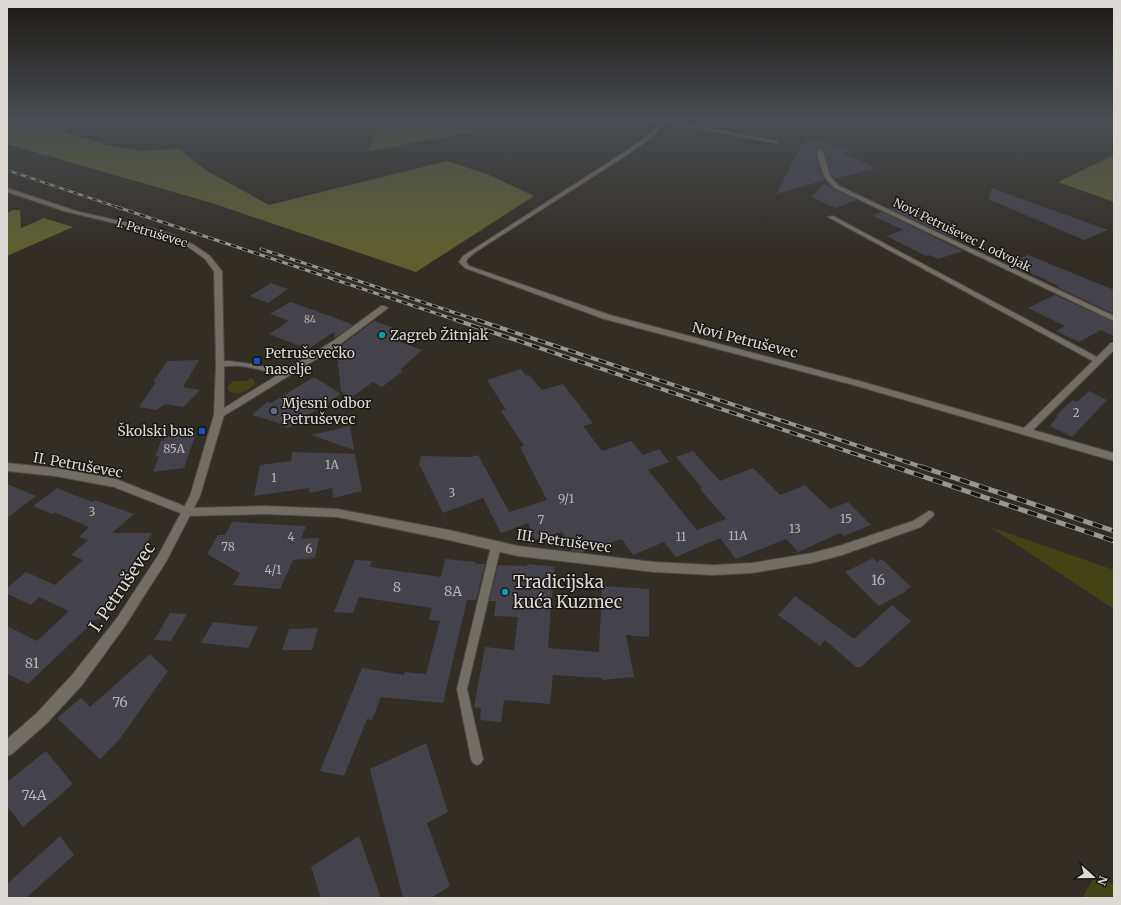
<svg xmlns="http://www.w3.org/2000/svg" width="1121" height="905" font-family="Merriweather,serif">
<style>
.green{fill:#434416}
.forest{fill:#5d5f31}
.building{fill:#44424b}
.lines{fill:none;stroke-linecap:round;stroke-linejoin:round}
.lane-casing{stroke:#4d4942;stroke-width:2}
.street-casing{stroke:#4d4942;stroke-width:2}
.secondary-casing{stroke:#4d4942;stroke-width:2}
.lane{fill:#736e65;fill-rule:evenodd}
.street{fill:#736e65;fill-rule:evenodd}
.secondary{fill:#736e65;fill-rule:evenodd}
.rail-far3-casing{stroke:#99968f;stroke-width:2.5}
.rail-far2-casing{stroke:#99968f;stroke-width:3}
.rail-far1-casing{stroke:#99968f;stroke-width:4}
.rail-casing{stroke:#99968f;stroke-width:5}
.rail-far3{stroke:#181613;stroke-width:1.5;stroke-dasharray:5;stroke-linecap:butt}
.rail-far2{stroke:#181613;stroke-width:2;stroke-dasharray:6;stroke-linecap:butt}
.rail-far1{stroke:#181613;stroke-width:2.5;stroke-dasharray:8;stroke-linecap:butt}
.rail{stroke:#181613;stroke-width:3.5;stroke-dasharray:10;stroke-linecap:butt}
.culture-dot{fill:#0f9aa8;stroke:#181613;stroke-width:1.5}
.transit-dot{fill:#1a4fb4;stroke:#181613;stroke-width:1.5}
.service-dot{fill:#5c6f8a;stroke:#181613;stroke-width:1.5}
.labels{text-anchor:middle;stroke-width:3;stroke-linejoin:round;paint-order:stroke}
.far-number-label{font-size:10px;fill:#b7b4b2}
.far-street-label{font-size:12px;fill:#dddad5;stroke:#181613}
.number-label{font-size:12px;fill:#b7b4b2}
.poi-label{font-size:14px;fill:#dddad5;stroke:#181613;text-anchor:start}
.street-label{font-size:14px;fill:#dddad5;stroke:#181613}
.near-number-label{font-size:14px;fill:#b7b4b2}
.near-poi-label{font-size:17px;fill:#dddad5;stroke:#181613;text-anchor:start}
.near-street-label{font-size:17px;fill:#dddad5;stroke:#181613}
</style>
<rect width="100%" height="100%" fill="#322e26"/>
<!-- green -->
<path class="green" d="M250 378 253 379 255 383C249 392 238 396 228 391V386L233 381H248Z
M990 527 1114 570V609Z
M1097 873 1114 886V898H1082Z"/>
<!-- forest -->
<path class="forest" d="M7 119H59L56 121 70 125 64 132 103 144 141 151 179 149 207 171 269 205 447 161 487 174 534 196 416 272 212 203 7 144Z
M381 119H461L475 132 368 151Z
M1114 155V202L1058 182Z
M13 210H20L21 228 44 218 73 227 7 256V213Z"/>
<!-- building -->
<path class="building" d="M814 138 822 142 826 141 849 151 842 153 876 168 835 179 831 175 824 152 819 149 816 152 819 168 825 180 776 194 804 140Z
M824 184 834 189 857 200 835 208 811 197Z
M992 188 1108 230 1084 240 988 199Z
M900 206 937 223 935 224 960 235 953 238 891 209Z
M882 212 963 251 938 259 929 255 926 256 886 236 903 230 872 215Z
M1028 255 1114 290V314L1057 287 1059 286 1009 263Z
M271 283 288 289 268 303 250 296Z
M1055 295 1114 322V336L1101 330 1079 342 1056 331 1065 326 1028 308Z
M290 302 333 317 353 325 335 338 334 332 308 349 269 334 289 321 270 314Z
M374 321 411 334 400 342 422 350 400 370 403 371 382 387 373 382 352 397 341 392 338 363 340 362 337 361 336 349Z
M199 360 183 387 200 390 183 407 165 404 156 410 139 407 156 382H153L167 361Z
M521 369 526 376 529 375 542 390 563 384 593 423 583 426 602 451 631 441 643 455 659 449 669 462 648 470 697 530 726 519 700 489 702 488 676 457 693 451 720 481 753 468 780 495 805 485 830 509 848 502 871 525 844 536 840 533 798 552 786 539 736 559 720 538 676 557 664 542 633 555 622 539 582 552 572 551 562 532 535 540 528 523 501 533 483 498 443 513 419 464 421 456 470 457 478 455 509 512 547 500 520 447 524 446 501 411 506 410 487 380Z
M314 377 341 394 288 428 279 424V423L252 415 267 402 271 403Z
M1089 391 1107 400 1072 437 1050 426 1058 416 1056 415 1073 400 1077 402Z
M350 426 354 450 311 435Z
M196 433 184 468 153 472 159 456 155 457 161 441H163L165 437Z
M292 452 355 454 362 491 333 498 332 488 310 493 309 488 254 496 260 465 291 461Z
M7 484 36 496 7 518Z
M57 488 92 502 95 500 134 514 112 533H152L141 552H142L117 594 118 595 99 620H95L28 684 7 674V626L37 641 69 611 39 597 31 605 7 594V588L26 572 55 585 83 560 71 555 88 540 79 537 89 527 54 512 52 514 33 506Z
M232 522 306 526 301 539 319 538 315 558 293 560 280 589 233 585 240 573 207 554 218 535H225Z
M873 558 877 562 882 559 911 587 906 590 907 591 879 606 845 572Z
M445 559 476 562 475 564H485L476 600H467L443 703 381 697 372 720 367 719 344 776 320 771 362 668 404 675 405 672 426 674 440 621 429 620 432 608 359 597 353 613 334 612 355 560 372 561 370 567 441 577Z
M527 564 555 567 553 583 548 648 599 652 602 586 649 589V637L626 635 634 677 602 680V678L553 675 550 704 504 700 501 722 480 720 481 708 474 707 485 647 514 650 518 617 494 616 496 601H489L498 565 527 566Z
M795 596 854 639 892 605 911 621 861 667H856L825 640 820 646 778 615Z
M170 613 187 614 171 641 154 640Z
M213 622 258 627 248 648 201 643Z
M318 628 312 650H282L289 629Z
M150 654 168 671 119 740 100 759 57 718 81 698 90 707Z
M426 743 448 812 427 823 450 886 431 898H403L370 769Z
M46 751 73 784 23 827 7 806V782Z
M60 836 74 855 26 898H7V884Z
M359 836 381 898H321L311 867Z"/>
<g class="lines">
<!-- lane casing -->
<g class="lane-casing">
<path id="lane" d="M663 120 776 141 778 142 776 143 662 122Z
M228 361 252 364 285 372 287 374 283 376C268 372 254 367 239 366 232 365 222 368 217 364L220 362Z
M496 542 499 543 501 546 467 689 483 759 481 763 477 765 473 763 471 759 457 689 491 546 493 543Z"/>
</g>
<!-- street casing -->
<g class="street-casing">
<path id="street" d="M637 119H666L655 135 630 153 477 251 468 258 466 262 469 266 610 315 863 382 1024 428 1093 361 828 217 833 216 1097 357 1111 343H1114V350L1033 430 1114 453V461L857 386 604 319 465 268 459 262 463 256 626 151 651 133 659 123Z
M820 150 823 152 830 176 839 186 1114 316V321L835 188C823 179 820 166 817 152Z
M7 188 76 211 155 229 176 236 194 245 210 256 222 271 224 364V408L333 341 381 306H384L388 308 339 345 222 417H216L214 415 216 364 214 271 205 259 190 248 171 239 151 232 64 211 7 192Z
M7 463 55 468 116 479 189 508 265 506 337 509 449 530 518 546 654 562 713 565 752 563 812 553 842 545 913 521 929 511 933 512 934 515 921 527 842 555 812 563 752 573 713 575 654 572 518 556 449 540 337 517 265 514 188 516 114 487 55 476 7 471Z"/>
</g>
<!-- secondary casing -->
<g class="secondary-casing">
<path id="secondary" d="M219 412 224 415 200 496 167 560 125 626 82 685 47 723 12 754 7 756V739L37 713 72 675 117 618 159 554 190 496 214 415Z"/>
</g>
<!-- lane -->
<use href="#lane" class="lane"/>
<!-- street -->
<use href="#street" class="street"/>
<!-- secondary -->
<use href="#secondary" class="secondary"/>
<!-- rail-far3 casing -->
<g class="rail-far3-casing">
<path id="rail-far3" d="M7 170 120 208"/>
</g>
<!-- rail-far2 casing -->
<g class="rail-far2-casing">
<path id="rail-far2" d="M117 207 459 321
M261 249 480 321"/>
</g>
<!-- rail-far1 casing -->
<g class="rail-far1-casing">
<path id="rail-far1" d="M456 320 897 468
M477 320 925 468"/>
</g>
<!-- rail casing -->
<g class="rail-casing">
<path id="rail" d="M895 467 1114 541
M922 467 1114 531"/>
</g>
<!-- rail-far3 -->
<use href="#rail-far3" class="rail-far3"/>
<!-- rail-far2 -->
<use href="#rail-far2" class="rail-far2"/>
<!-- rail-far1 -->
<use href="#rail-far1" class="rail-far1"/>
<!-- rail -->
<use href="#rail" class="rail"/>
</g>
<!-- sky -->
<linearGradient id="sky" x2="0" y2="1"><stop stop-color="#1c1915"/><stop offset="0.48" stop-color="#494c52"/><stop offset="1" stop-color="#494c52" stop-opacity="0"/></linearGradient>
<rect width="1121" height="246" fill="url(#sky)"/>
<!-- markers -->
<g class="culture-dot">
<circle cx="382" cy="335" r="4"/>
<circle cx="505" cy="592" r="4"/>
</g>
<g class="transit-dot">
<rect x="253" y="357" width="8" height="8" rx="2"/>
<rect x="198" y="427" width="8" height="8" rx="2"/>
</g>
<circle class="service-dot" cx="274" cy="411" r="4"/>
<g class="labels">
<!-- far-number labels -->
<g class="far-number-label">
<text x="310" y="323">84</text>
</g>
<!-- far-street labels -->
<g class="far-street-label">
<text transform="translate(152 233) rotate(17)" y="4">I. Petruševec</text>
<text transform="translate(962 235) rotate(26)" y="4">Novi Petruševec I. odvojak</text>
</g>
<!-- number labels -->
<g class="number-label">
<text x="1076" y="417">2</text>
<text x="174" y="453">85A</text>
<text x="332" y="469">1A</text>
<text x="274" y="482">1</text>
<text x="452" y="497">3</text>
<text x="566" y="503">9/1</text>
<text x="92" y="516">3</text>
<text x="846" y="523">15</text>
<text x="541" y="524">7</text>
<text x="795" y="533">13</text>
<text x="738" y="540">11A</text>
<text x="291" y="541">4</text>
<text x="681" y="541">11</text>
<text x="228" y="551">78</text>
<text x="309" y="553">6</text>
<text x="273" y="574">4/1</text>
</g>
<!-- poi labels -->
<g class="poi-label">
<text x="390" y="340">Zagreb Žitnjak</text>
<text x="265" y="358">Petruševečko<tspan x="265" dy="16">naselje</tspan></text>
<text x="282" y="408">Mjesni odbor<tspan x="282" dy="16">Petruševec</tspan></text>
<text x="194" y="436" text-anchor="end">Školski bus</text>
</g>
<!-- street labels -->
<g class="street-label">
<text transform="translate(745 340) rotate(14)" y="5">Novi Petruševec</text>
<text transform="translate(78 465) rotate(10)" y="5">II. Petruševec</text>
<text transform="translate(564 541) rotate(8)" y="5">III. Petruševec</text>
</g>
<!-- near-number labels -->
<g class="near-number-label">
<text x="878" y="585">16</text>
<text x="397" y="592">8</text>
<text x="453" y="596">8A</text>
<text x="32" y="668">81</text>
<text x="120" y="707">76</text>
<text x="34" y="800">74A</text>
</g>
<!-- near-poi labels -->
<g class="near-poi-label">
<text x="513" y="588">Tradicijska<tspan x="513" dy="20">kuća Kuzmec</tspan></text>
</g>
<!-- near-street labels -->
<g class="near-street-label">
<text transform="translate(122 587) rotate(-56)" y="6">I. Petruševec</text>
</g>
</g>
<!-- border -->
<rect width="1121" height="905" fill="none" stroke="#dddad5" stroke-width="16"/>
<!-- north arrow -->
<g transform="translate(1093 877) rotate(111)" stroke="#181613" stroke-width="3" paint-order="stroke">
<path d="M0-3L7 15L0 10L-7 15Z" fill="#dddad5"/>
<text y="-6" font-size="11" font-weight="bold" text-anchor="middle" fill="#dddad5">N</text>
</g>
</svg>
